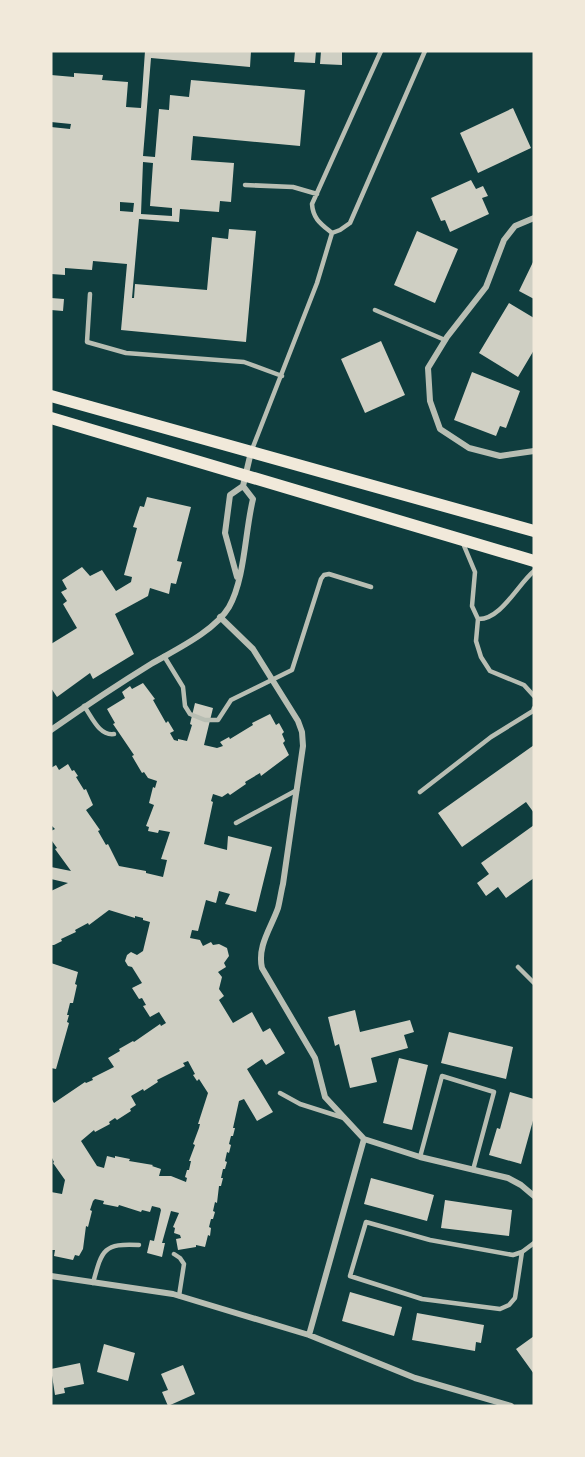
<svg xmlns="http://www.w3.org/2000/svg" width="585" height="1457" font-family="'DM Sans',sans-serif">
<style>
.building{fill:#cfcfc3;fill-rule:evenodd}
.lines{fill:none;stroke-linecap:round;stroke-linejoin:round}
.service{stroke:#b8beb3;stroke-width:4.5}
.minor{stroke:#b8beb3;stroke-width:6}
.secondary{stroke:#f1e9da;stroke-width:12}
</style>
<rect width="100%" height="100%" fill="#0f3d3e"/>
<!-- building -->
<path class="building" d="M145 51H251L250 67 151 58 143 156 155 157 159 109 169 110 170 95 189 97 191 80 305 90 300 146 193 136 191 160 234 163 231 202 220 201 219 212 180 209 179 222 139 219 132 298H134L135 284 207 290 212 237 228 239 229 229 256 231 246 342 121 330 127 264 93 261 92 270 65 268V275L51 274V127L70 129 71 124 51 122V75L74 77V73L103 75 102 80 128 82 126 107 141 108ZM143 162 153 163 150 206 172 208V216L141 214ZM120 202 134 203 133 212 120 211Z
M295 51H316L315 63 294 62Z
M321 51H342V65L320 64Z
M513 108 531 148 478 173 460 133Z
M471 180 476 189 483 186 488 196 482 198 489 214 450 232 445 220 441 221 431 198Z
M417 231 458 249 435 303 394 285Z
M534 260V299L519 291Z
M51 298 64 299 63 311 51 310Z
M509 303 534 318V350L518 377 479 353Z
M381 341 405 395 365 413 341 359Z
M472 372 520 391 506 428 500 426 496 436 454 420Z
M147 497 191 507 177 561 182 562 176 584 171 583 169 594 150 588 148 596 115 614 134 654 93 679 90 673 57 697 51 688V644L77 628 63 604 67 601 61 592 67 589 62 580 82 567 90 576 102 570 116 591 131 582 132 577 124 575 137 528 133 527 140 506 144 507Z
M143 683 155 699 153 700 166 723 168 721 174 731 170 733 174 740 178 741V739L187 741 192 725 190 724 195 703 213 708 204 745 217 748 223 746 220 742 229 737 230 739 253 725 252 723 270 714 276 725 279 723 284 732 282 734 285 741 283 743 289 755 261 776 260 773 245 782 246 784 230 795 228 793 222 797 213 794 211 801 213 802 204 844 227 850 228 836 272 847 256 912 225 904 230 894 219 891 216 903 206 900 198 931 192 930 190 938 200 940 203 946 211 942 213 945 219 944 227 948 229 956 224 963 226 967 218 972 222 977 219 989 224 996 219 1000 233 1023 252 1012 263 1032 270 1028 285 1053 266 1065 262 1059 247 1069 273 1112 257 1121 244 1099 239 1101 233 1128H235L233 1136H231L229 1144 231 1145 229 1153 227 1152 225 1161 227 1162 225 1169H223L221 1178H223L221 1186H219L217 1203 215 1202 213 1211 215 1212 213 1219H211L209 1227 211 1228 210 1236 208 1235 205 1247 196 1245V1247L178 1250 176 1239 181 1238 180 1235 174 1233 175 1228 173 1227 179 1213 171 1211 162 1243H165L162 1257 147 1253 150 1240 154 1241 161 1210 160 1208 152 1206 150 1212 142 1210 141 1212 119 1205 118 1207 103 1204 104 1201 95 1199 93 1201 90 1210 92 1211 88 1227 86 1226 83 1249 79 1256 75 1255 73 1260 54 1256 55 1250H51V1192L62 1194 65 1180 53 1163 54 1162 51 1156V1098L54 1103 85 1082 86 1083 93 1080 92 1078 114 1067 108 1058 120 1051 119 1049 133 1041 134 1042 160 1024 161 1026 166 1023 159 1012 150 1017 143 1006 146 1005 142 998 139 999 132 988 142 983 132 967 128 966 125 961 127 955 131 952 137 955 143 951 150 922 143 920V918L135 916V918L109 910 89 925 88 923 75 930 76 932 61 939 62 941 54 945H51V891L68 883 51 879V867L71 871 55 849 57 848 52 841 51 842V831L55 829 51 825V768L56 765 59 770 68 764 72 771 74 770 78 776 76 777 84 790 86 789 93 805 86 810 100 830 98 831 106 845 108 844 119 866 146 871V873L163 877 167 860 161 859 170 832 159 830 158 833 148 831 149 827 146 826 154 805 149 803 153 787 155 788 157 781 148 778 144 772 142 773 132 756 134 755 113 724 115 723 107 709 125 698 122 692 130 686 132 689ZM188 1061 195 1074 193 1075 197 1081 199 1079 208 1093 198 1124H200L199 1128 193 1144 195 1145 189 1161H191L189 1170H187L185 1177 187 1178 186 1182 171 1176H159L161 1169 152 1166 153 1165 129 1161 130 1159 115 1156V1158L107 1156 104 1168 97 1166 81 1141 94 1130 95 1132 110 1124 109 1122 115 1118 117 1120 131 1111 130 1109 136 1105 131 1096 143 1089 144 1091 158 1082 157 1080 185 1066 183 1063Z
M534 745V813L526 802 462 847 438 813Z
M534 825V878L506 898 498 887 486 896 477 883 489 874 481 863Z
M51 963 78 972 75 984 77 985 73 1003H70L67 1015H69L67 1022 69 1023 56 1069 51 1068Z
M355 1010 360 1032 410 1020 414 1032 404 1035 408 1048 371 1058 377 1082 350 1088 339 1044 335 1046 328 1017Z
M449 1032 513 1047 506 1079 441 1063Z
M399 1058 428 1065 412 1130 383 1123Z
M510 1092 534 1099V1117L521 1164 489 1155 497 1128 500 1129Z
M371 1178 434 1195 427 1221 364 1204Z
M445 1200 512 1210 509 1236 441 1228Z
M350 1292 402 1307 394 1336 342 1321Z
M417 1313 484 1325 481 1343 476 1342 475 1351 412 1340Z
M534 1336V1374L516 1349Z
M104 1344 135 1353 128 1381 97 1372Z
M80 1363 84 1384 64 1388 65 1393 55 1395 51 1369Z
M183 1365 195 1394 168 1406 162 1392 168 1390 161 1374Z"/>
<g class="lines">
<!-- service -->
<path class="service" d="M245 185 293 187 317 194
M332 233 340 230 350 223 425 51
M332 233C321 224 313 219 312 204L381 51
M90 294 87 342 126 353 244 362 282 376
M375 310 445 340
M251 452 317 283 332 233
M462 541 475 572 472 606 478 619C501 620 518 584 534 571
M478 619 476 641 481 657 490 671 524 685 534 696
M164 656 183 687 185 706 190 714 205 720H218L231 700 292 670 321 579 324 575 329 574 371 587
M84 706C92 717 99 736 114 734
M420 792 491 737 533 711 534 708
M236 823 297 790
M518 967 534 983
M280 1093 300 1104 344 1118
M420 1157 442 1076 494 1092 473 1170
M522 1252 515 1298 509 1305 500 1309 422 1299 350 1276 366 1222 430 1240 513 1255 522 1252 534 1243
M174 1254 180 1258 184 1264 179 1296
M93 1283C102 1250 103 1243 139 1245"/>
<!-- minor -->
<path class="minor" d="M534 218 515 226 504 240 486 287 447 337 428 368 430 401 440 429 469 448 500 456 534 451
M237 577 225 533 230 495 243 486 251 452
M220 617 253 649 298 721 302 732 303 746 283 884C281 892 280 900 278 908 271 928 257 946 262 968L315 1058 325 1097 364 1139 309 1335
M51 730C84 707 117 685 151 664 175 650 215 631 229 607 245 579 245 531 253 499L243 486
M364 1139 420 1157 508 1178 521 1185 534 1196
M51 1276 173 1294 309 1335 415 1378 511 1406"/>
<!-- secondary -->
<path class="secondary" d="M51 396 534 531
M51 418 534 561"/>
</g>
<!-- border -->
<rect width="585" height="1457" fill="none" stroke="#f1e9da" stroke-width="105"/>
</svg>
